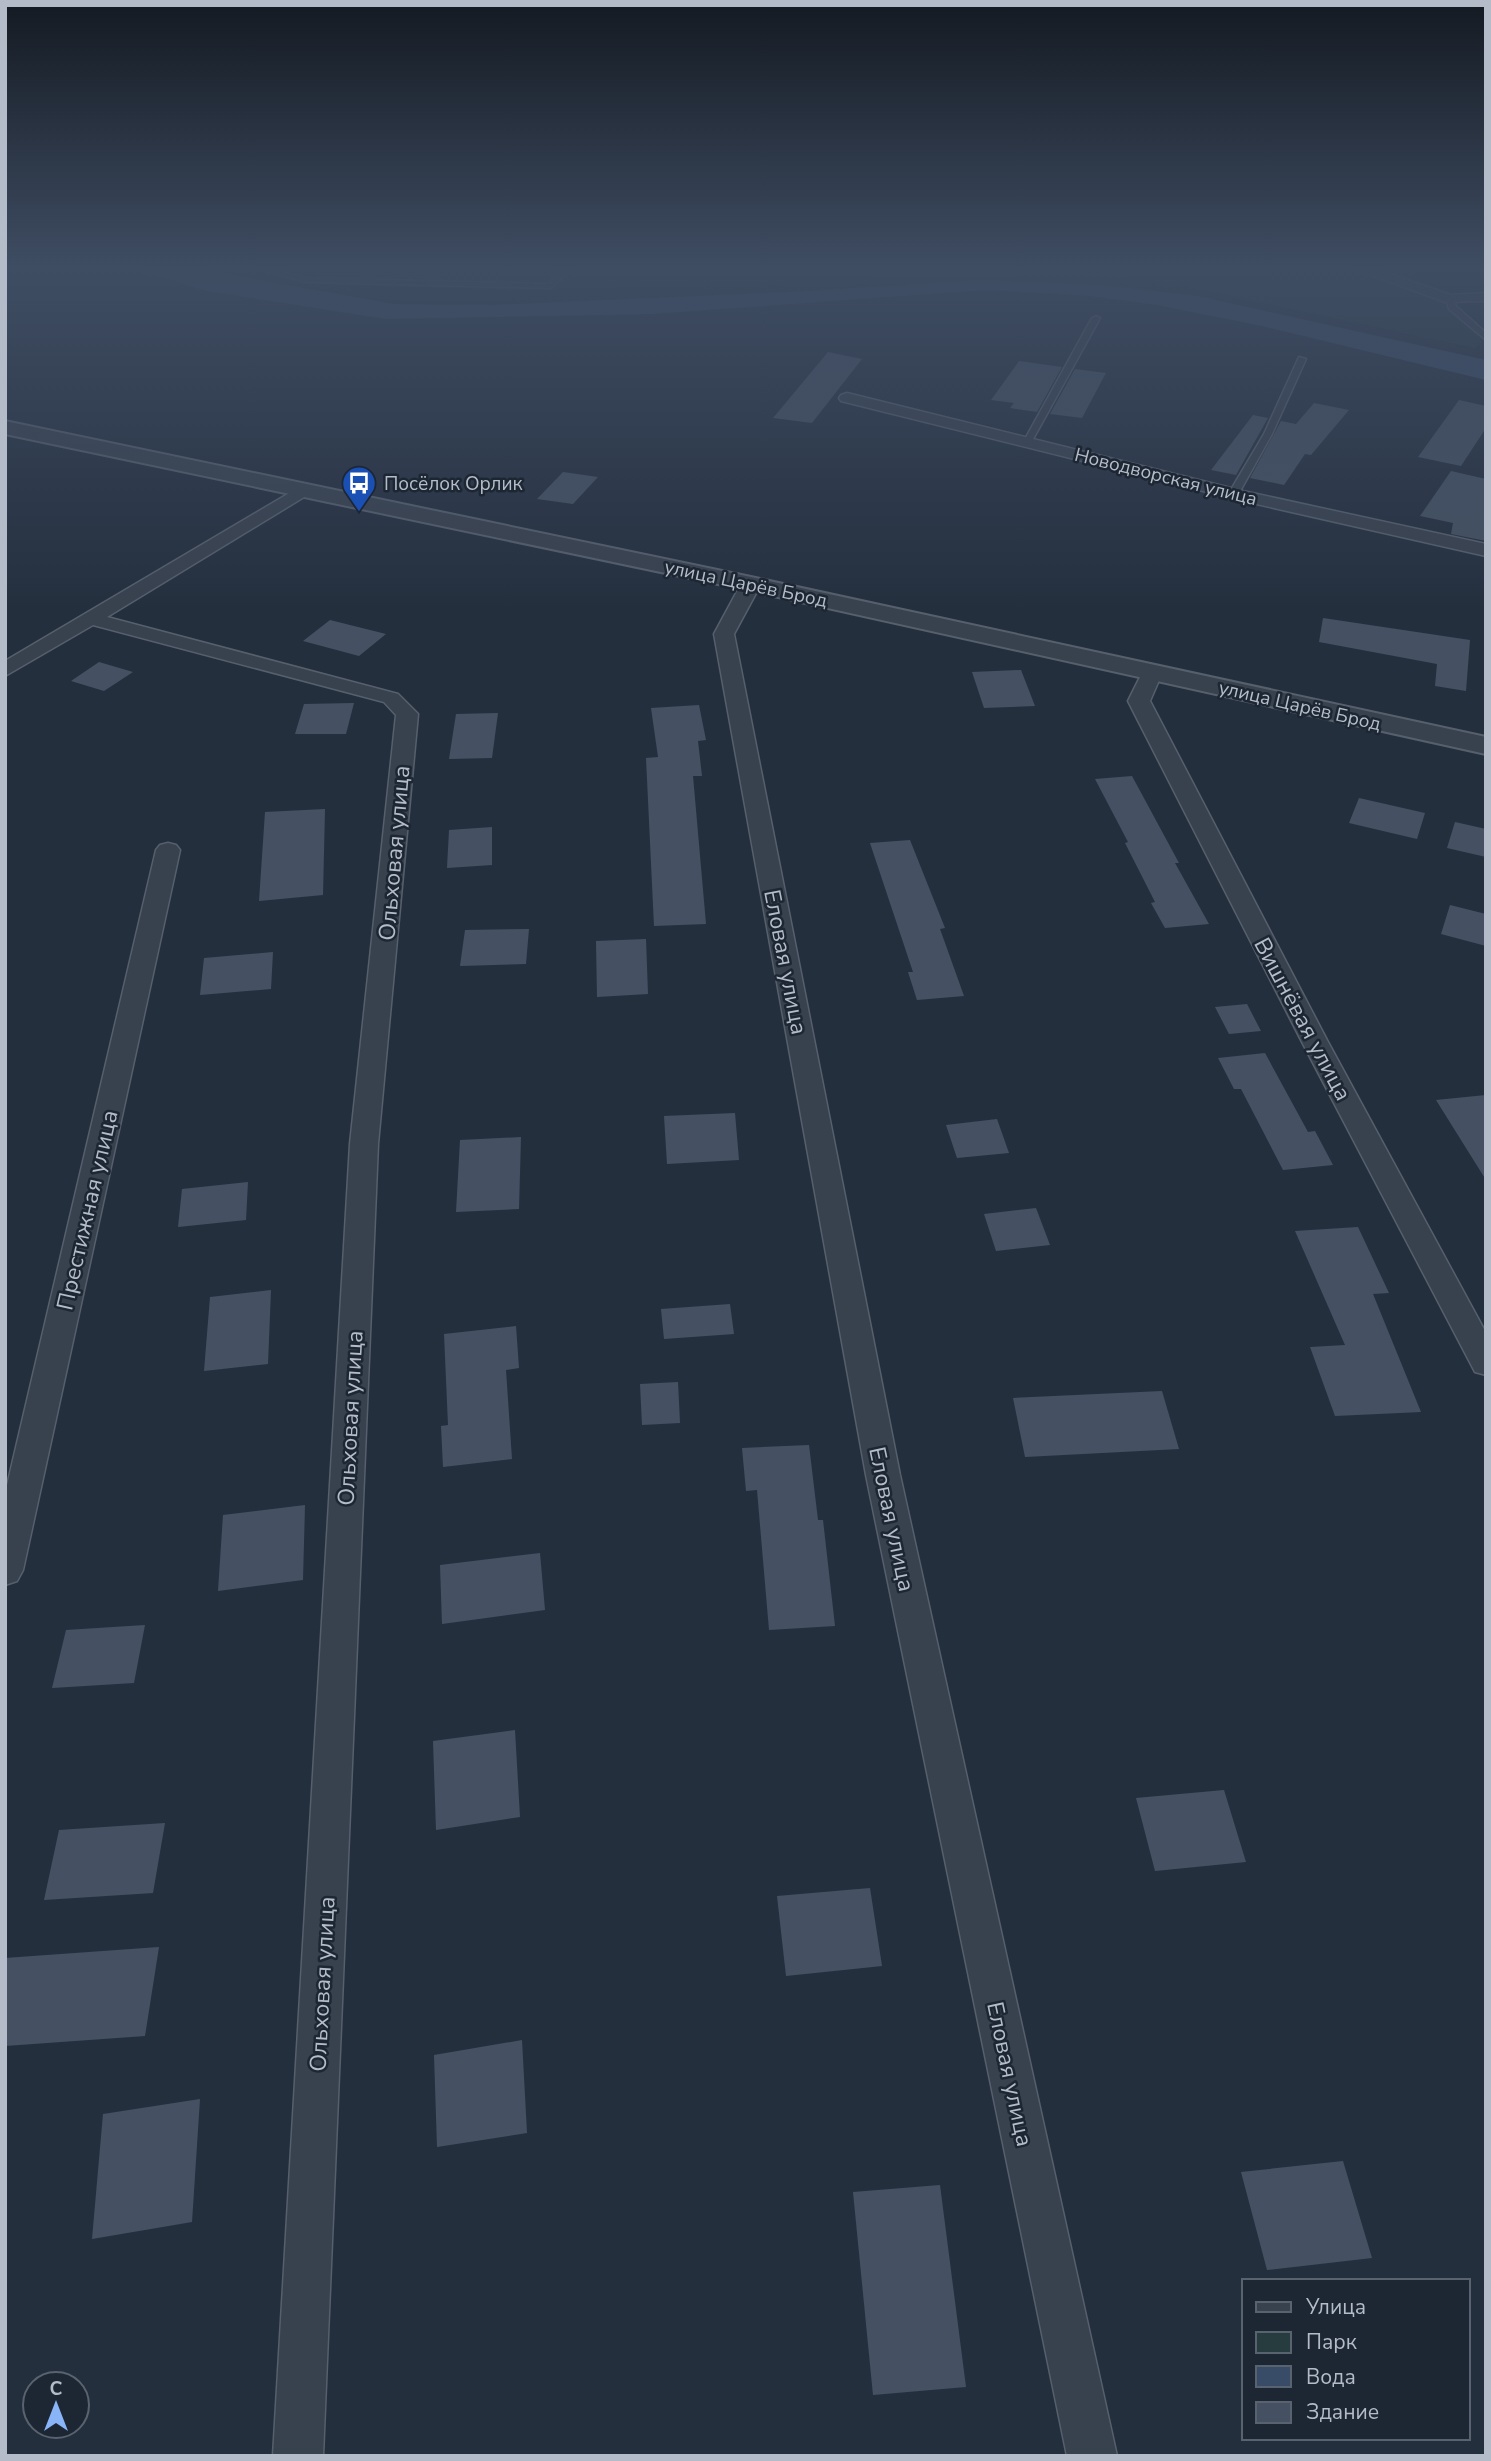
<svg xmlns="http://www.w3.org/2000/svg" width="1491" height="2461" font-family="'Nunito Sans',sans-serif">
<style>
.green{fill:#263c3f}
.water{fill:#394c67}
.building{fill:#455162}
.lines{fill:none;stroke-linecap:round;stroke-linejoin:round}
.service-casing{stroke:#565f6c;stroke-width:3}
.minor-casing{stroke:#565f6c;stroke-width:3}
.tertiary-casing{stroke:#565f6c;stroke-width:4}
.service{fill:#38414e;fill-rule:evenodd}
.minor{fill:#38414e;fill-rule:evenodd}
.tertiary{fill:#38414e;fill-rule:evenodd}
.labels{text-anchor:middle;stroke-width:5;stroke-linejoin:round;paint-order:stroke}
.far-street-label{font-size:19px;fill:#b4bcc9;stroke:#1d2633}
.far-poi-label{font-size:19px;fill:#b4bcc9;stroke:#1d2633;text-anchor:start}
.street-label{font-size:23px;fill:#b4bcc9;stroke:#1d2633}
</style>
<rect width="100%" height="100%" fill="#242f3e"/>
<!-- green -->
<path class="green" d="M265 266H1365L1462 307 1482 342 1475 348 1174 284 1068 274 519 290 410 287Z"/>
<!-- water -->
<path class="water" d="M128 266H193L209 271 394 304 489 305 790 292 982 280 1104 285 1198 296 1486 360V380L1262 326 1157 305 1091 296 987 290 653 314 386 319 206 291Z"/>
<!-- building -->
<path class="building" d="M828 352 862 359 812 423 773 418Z
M1019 361 1062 367 1037 412 1010 408 1014 403 991 400Z
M1075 369 1106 373 1082 418 1050 414Z
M1459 400 1486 406V428L1461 466 1418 457Z
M1314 403 1349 410 1311 455 1305 454 1284 485 1250 478 1281 421 1296 424Z
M1253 415 1268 418 1236 475 1211 470Z
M1451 471 1486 479V541L1451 534 1453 523 1420 516Z
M563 472 598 477 573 504 537 499Z
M1323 618 1470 640 1466 691 1435 686 1437 664 1319 642Z
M330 620 386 634 359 656 303 641Z
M99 662 133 672 104 691 71 681Z
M1021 670 1035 706 984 708 972 672Z
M354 703 346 734H295L304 704Z
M699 705 706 740 698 741 702 776H693L706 924 654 926 646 758 658 757 651 708Z
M498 713 492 758 449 759 456 714Z
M1132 776 1179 863H1175L1209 924 1165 928 1151 903 1155 902 1125 843 1128 842 1095 779Z
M1359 798 1425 813 1417 839 1349 823Z
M325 809 323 895 259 901 265 812Z
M1455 822 1486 829V857L1447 848Z
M492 827V865L447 868 449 830Z
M910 840 945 928 940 929 964 996 917 1000 908 972H913L870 843Z
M1450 905 1486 914V946L1441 934Z
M529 929 526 964 460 966 465 930Z
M646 939 648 994 597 997 596 941Z
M273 952 271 989 200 995 204 958Z
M1247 1004 1261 1031 1229 1034 1215 1007Z
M1265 1053 1308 1132 1315 1131 1333 1165 1283 1170 1241 1089H1234L1218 1058Z
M1486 1095V1180L1436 1100Z
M735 1113 739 1160 667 1164 664 1116Z
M997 1119 1009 1153 957 1158 946 1125Z
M521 1137 519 1209 456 1212 460 1140Z
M248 1182 246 1220 178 1227 182 1189Z
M1036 1208 1050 1245 996 1251 984 1214Z
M1358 1227 1389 1293 1373 1294 1421 1412 1335 1416 1310 1347 1345 1345 1295 1231Z
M271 1290 268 1364 204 1371 210 1297Z
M730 1304 734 1334 664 1339 661 1309Z
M516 1326 519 1368 506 1370 512 1459 443 1467 441 1426 448 1425 444 1334Z
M678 1382 680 1423 642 1425 640 1384Z
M1162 1391 1179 1449 1025 1457 1013 1398Z
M809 1445 818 1520H823L835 1626 769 1630 757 1490 746 1491 742 1448Z
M305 1505 303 1580 218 1591 223 1515Z
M540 1553 545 1610 442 1624 440 1565Z
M145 1625 134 1683 52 1688 66 1630Z
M515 1730 520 1817 436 1830 433 1741Z
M1224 1790 1246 1862 1155 1871 1136 1798Z
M165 1823 153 1893 44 1900 59 1830Z
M870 1888 882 1966 786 1976 777 1896Z
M159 1947 145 2036 5 2046V1958Z
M522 2040 527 2133 437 2147 434 2055Z
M200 2099 192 2222 92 2239 103 2114Z
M1343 2161 1372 2258 1267 2270 1241 2172Z
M940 2185 966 2387 873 2395 853 2192Z"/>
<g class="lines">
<!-- service casing -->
<g class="service-casing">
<path id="service" d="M248 266H260L306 278 549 284 565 266H573L551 288 306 282Z
M1450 297 1454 299 1456 306 1486 333V340L1449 309 1446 299Z
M1096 316 1100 318 1032 441 1025 443 1024 441 1092 318Z
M1299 357 1306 359 1272 434 1239 493 1231 495 1229 493 1264 434Z"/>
</g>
<!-- minor casing -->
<g class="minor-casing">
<path id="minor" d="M1347 266H1367L1451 295 1486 293V301L1445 302Z
M847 393 1243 491 1486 544V556L1243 501 841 401 839 398 841 395Z
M303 485 309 486 312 490 309 494 107 617 398 694 418 714 378 1144 323 2456H273L350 1144 396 715 384 702 93 625 5 676V661Z
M751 578 761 584 734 634 900 1475 1117 2456H1067L866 1475 714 634 741 584Z
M1153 665 1160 667 1163 671 1150 701 1328 1042 1486 1333V1375L1475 1372 1302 1042 1128 701 1143 671 1146 667Z
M168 843 176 845 180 850 23 1570 17 1581 5 1585V1494L156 850 160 845Z"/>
</g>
<!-- tertiary casing -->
<g class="tertiary-casing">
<path id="tertiary" d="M5 421 751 577 1486 737V754L751 591 5 434Z"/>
</g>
<!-- service -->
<use href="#service" class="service"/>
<!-- minor -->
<use href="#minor" class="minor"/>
<!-- tertiary -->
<use href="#tertiary" class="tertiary"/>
</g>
<!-- sky -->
<linearGradient id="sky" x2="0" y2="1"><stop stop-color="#141a22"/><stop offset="0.44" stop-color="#3f4d63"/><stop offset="1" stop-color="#3f4d63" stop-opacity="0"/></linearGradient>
<rect width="1491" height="610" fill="url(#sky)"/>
<!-- icons -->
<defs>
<g id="bus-pin" transform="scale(1.75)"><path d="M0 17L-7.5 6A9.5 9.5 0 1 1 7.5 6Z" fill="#1a4fb4" stroke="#1d2633"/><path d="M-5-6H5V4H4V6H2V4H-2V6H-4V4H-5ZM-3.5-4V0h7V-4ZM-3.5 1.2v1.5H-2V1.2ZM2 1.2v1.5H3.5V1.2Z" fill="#fff"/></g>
</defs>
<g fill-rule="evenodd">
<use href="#bus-pin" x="359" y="483"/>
</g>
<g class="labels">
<!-- far-street labels -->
<g class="far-street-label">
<text transform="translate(1166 476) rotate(14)" y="7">Новодворская улица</text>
<text transform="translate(746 583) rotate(12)" y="7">улица Царёв Брод</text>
<text transform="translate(1300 705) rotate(13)" y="7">улица Царёв Брод</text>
</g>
<!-- far-poi labels -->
<g class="far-poi-label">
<text x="384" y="490">Посёлок Орлик</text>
</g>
<!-- street labels -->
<g class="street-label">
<text transform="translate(394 853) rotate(-85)" y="8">Ольховая улица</text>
<text transform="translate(786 962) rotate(79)" y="8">Еловая улица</text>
<text transform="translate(1303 1019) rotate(62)" y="8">Вишнёвая улица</text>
<text transform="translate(87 1210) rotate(-77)" y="8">Престижная улица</text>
<text transform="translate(350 1418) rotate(-87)" y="8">Ольховая улица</text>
<text transform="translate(892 1519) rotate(78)" y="8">Еловая улица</text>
<text transform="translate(322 1984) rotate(-87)" y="8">Ольховая улица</text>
<text transform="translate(1010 2074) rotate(78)" y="8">Еловая улица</text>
</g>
</g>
<!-- border -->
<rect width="1491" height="2461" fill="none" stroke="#b4bcc9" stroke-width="14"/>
<!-- legend -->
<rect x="1242" y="2279" width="228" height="161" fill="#1d2633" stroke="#59626f" stroke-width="2"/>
<rect x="1256" y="2302" width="35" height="10" fill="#38414e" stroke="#59626f" stroke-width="2"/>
<text x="1306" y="2314" font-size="21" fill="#b4bcc9">Улица</text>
<rect x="1256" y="2332" width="35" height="21" fill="#263c3f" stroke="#59626f" stroke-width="2"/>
<text x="1306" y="2349" font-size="21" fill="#b4bcc9">Парк</text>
<rect x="1256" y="2366" width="35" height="21" fill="#394c67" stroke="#59626f" stroke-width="2"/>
<text x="1306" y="2384" font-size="21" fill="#b4bcc9">Вода</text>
<rect x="1256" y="2402" width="35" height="21" fill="#455162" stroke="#59626f" stroke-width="2"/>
<text x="1306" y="2419" font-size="21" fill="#b4bcc9">Здание</text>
<!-- north arrow -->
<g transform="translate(56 2405)"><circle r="33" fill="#1d2633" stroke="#59626f" stroke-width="2"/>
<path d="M0-5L12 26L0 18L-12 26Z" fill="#8ab4f8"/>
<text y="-10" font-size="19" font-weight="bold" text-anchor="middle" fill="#b4bcc9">С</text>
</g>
</svg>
